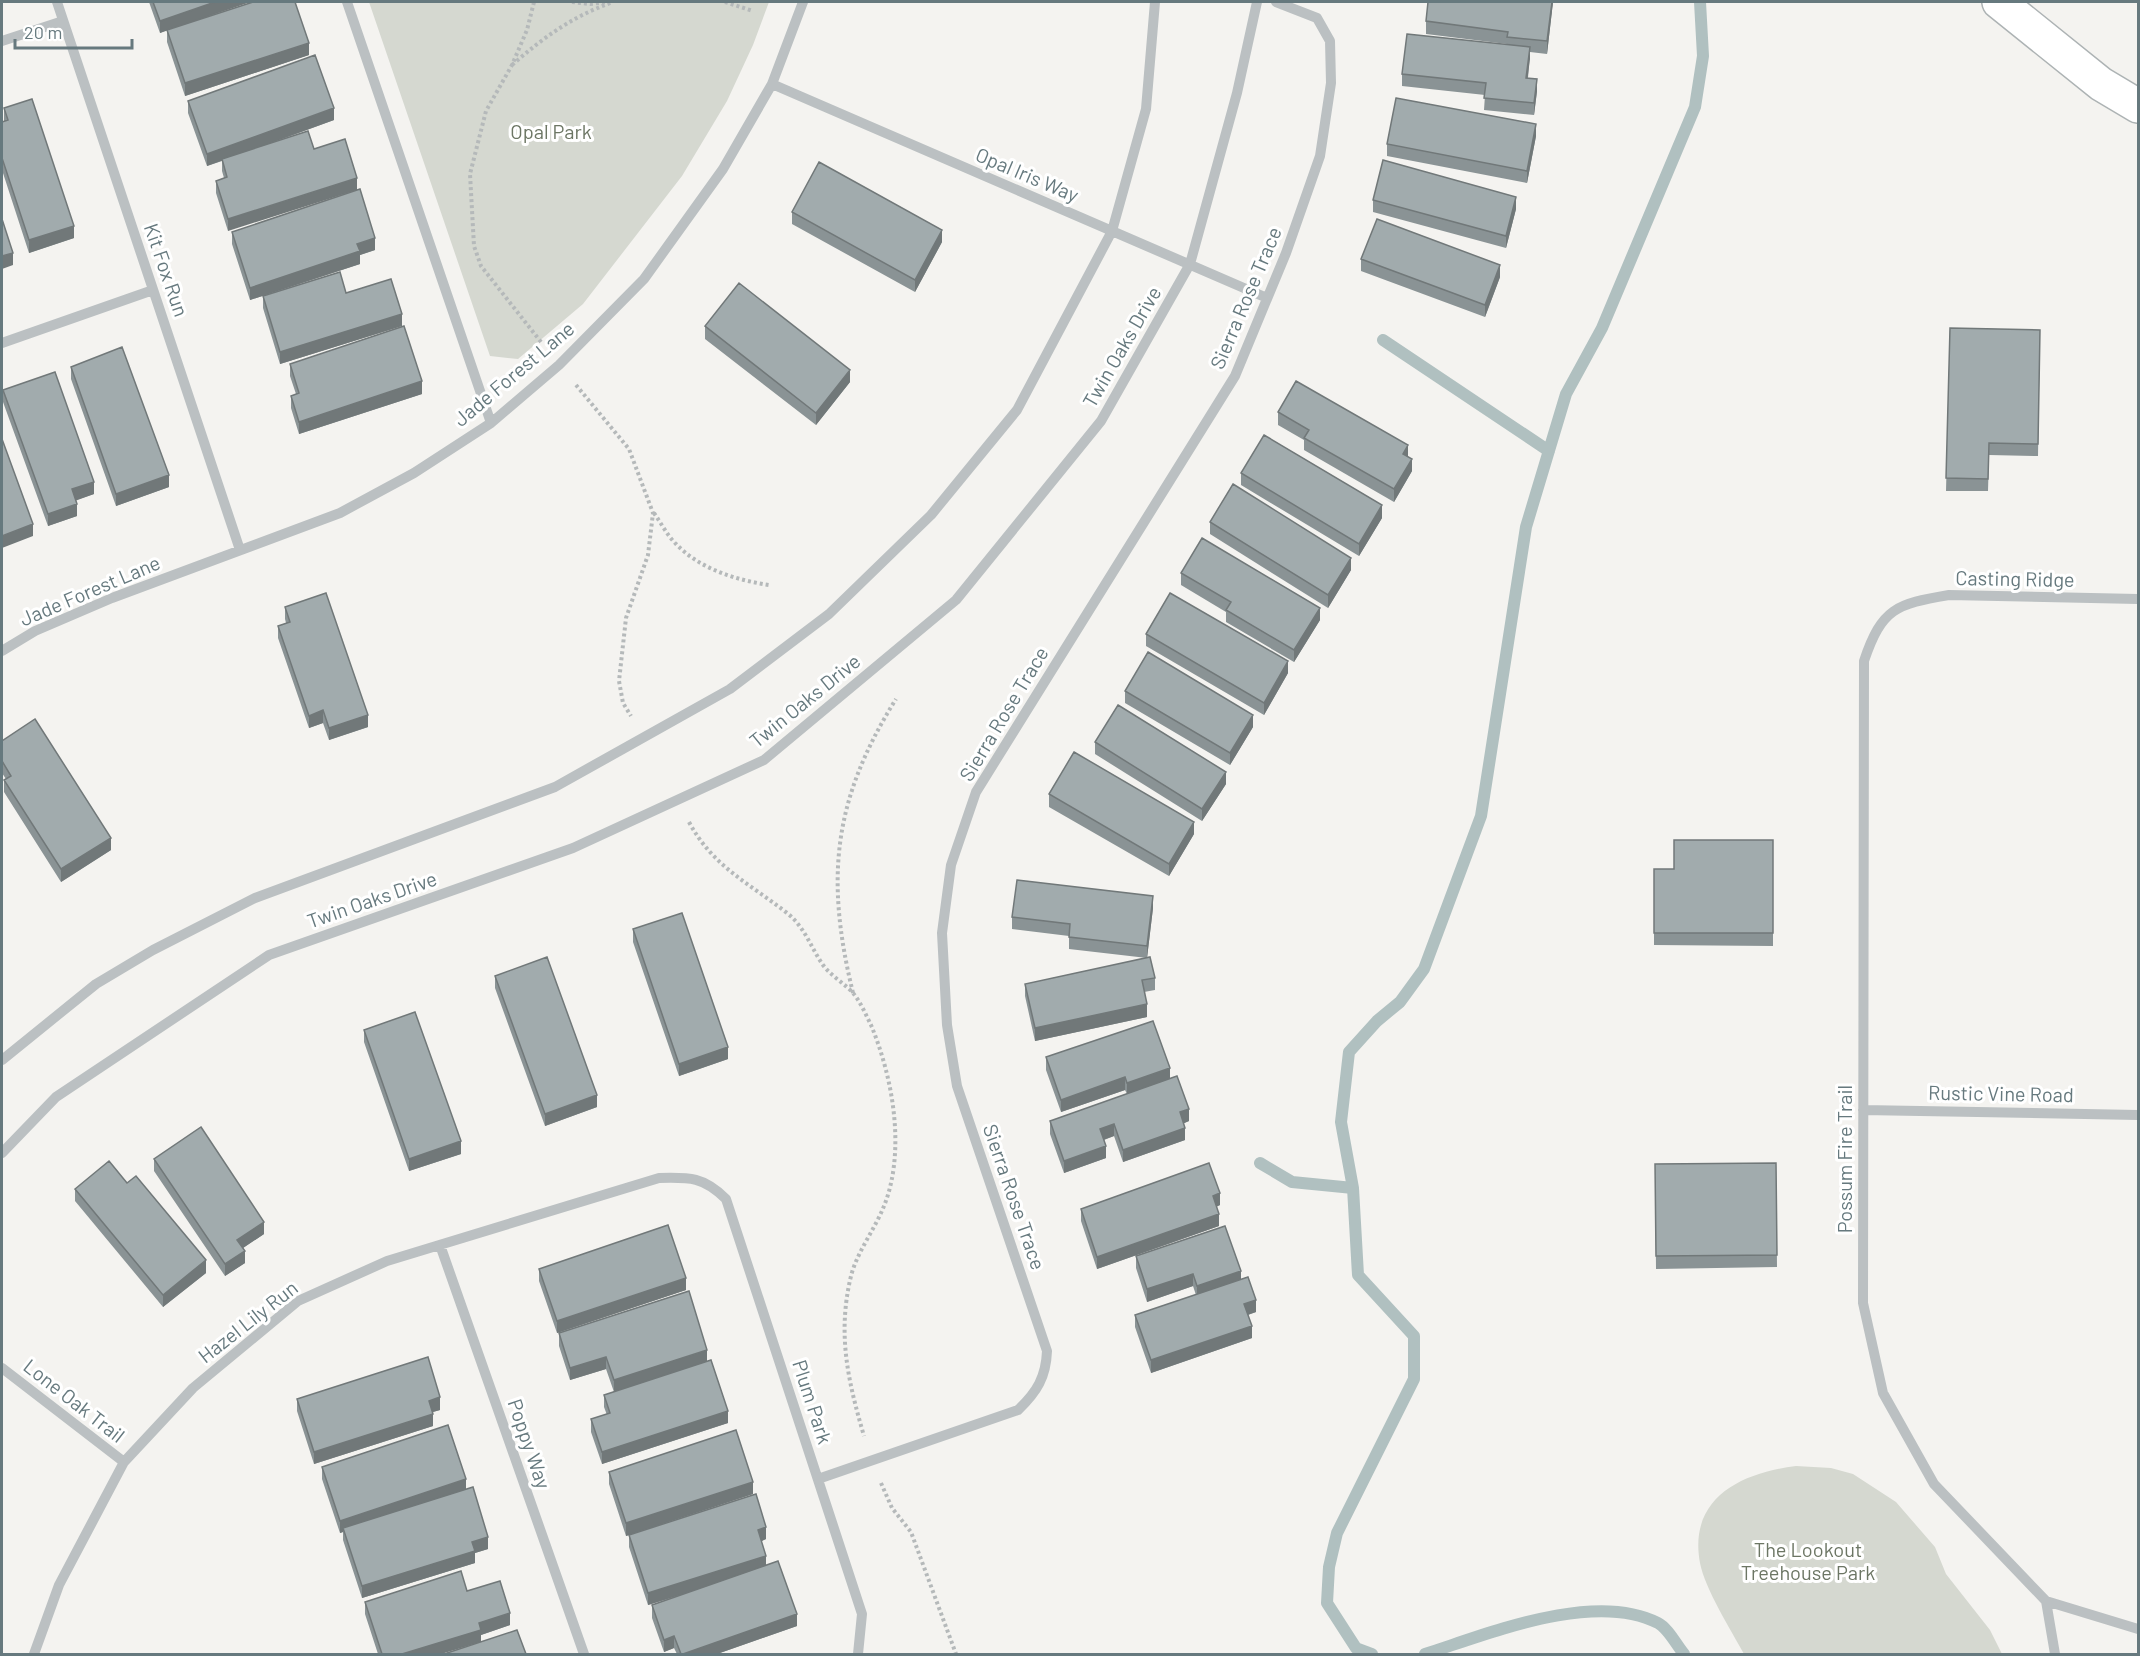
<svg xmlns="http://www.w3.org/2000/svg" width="2140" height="1656" font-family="Barlow,sans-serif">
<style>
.green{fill:#d5d8d0}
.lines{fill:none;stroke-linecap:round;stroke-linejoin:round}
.stream{stroke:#b0c0c0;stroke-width:12}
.major-casing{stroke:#adb3b4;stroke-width:36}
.path{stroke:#b5b9ba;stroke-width:4;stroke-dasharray:3 3;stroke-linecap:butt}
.minor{stroke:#bbc0c2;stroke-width:10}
.major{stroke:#fff;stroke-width:33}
.wall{fill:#8a9395}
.shaded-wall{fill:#717879}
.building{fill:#a1abad;stroke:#717879;stroke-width:1.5}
.labels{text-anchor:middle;stroke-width:6;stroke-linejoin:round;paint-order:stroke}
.park-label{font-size:20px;fill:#6c7664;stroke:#fff}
.street-label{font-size:20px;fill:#66797e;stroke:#fff}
</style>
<rect width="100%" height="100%" fill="#f4f3f0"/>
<!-- green -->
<path class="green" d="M369 2H769L753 45 727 101 682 176 583 304 518 359 490 356Z
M1796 1466 1831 1468 1853 1474 1896 1502 1935 1547 1946 1574 1990 1630 2002 1654H1744C1731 1630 1705 1589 1700 1563 1688 1498 1741 1473 1796 1466Z"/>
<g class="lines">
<!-- stream -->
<path class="stream" d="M1383 340 1549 451
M1260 1163 1292 1182 1353 1188
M1372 1654 1356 1648 1327 1603 1329 1567 1337 1533 1414 1379V1336L1358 1275 1353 1188 1341 1122 1349 1052 1377 1021 1400 1002 1424 969 1481 816 1526 527 1566 394 1602 328 1695 107 1703 56 1700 2
M1425 1654C1488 1634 1594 1590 1658 1623 1668 1628 1677 1646 1684 1654"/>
<!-- major casing -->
<g class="major-casing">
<path id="major" d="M1999 2 2101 84 2138 106"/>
</g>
<!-- path -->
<path class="path" d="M534 2 527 30 512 65 486 111 470 174 474 246 481 266 541 342
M572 2 590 4 608 2
M725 2 753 11
M512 65C544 37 573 16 613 2
M576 385 629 449 653 513 648 555 626 618 619 681 623 703 631 716
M654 513C661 523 667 535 676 544 700 569 736 580 769 585
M689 822C713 867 749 883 787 913 805 927 811 948 823 965 831 976 844 983 853 993 860 1001 866 1015 871 1025 893 1078 906 1151 884 1206 875 1229 857 1252 851 1276 837 1334 848 1381 864 1436
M853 993C825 878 833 800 896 699
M881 1483 892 1508 911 1532 956 1654"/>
<!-- minor -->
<path class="minor" d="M57 2 240 550
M347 2 491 423
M2 41 63 21
M772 84 1267 298
M2 343 153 290
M2 651 35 631 112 598 340 513 414 473 491 423 559 365 644 279 723 169 772 84 803 2
M2 1060 96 984 153 950 255 898 555 787 730 689 829 614 931 515 1017 410 1112 231 1146 109 1155 2
M1863 1110 2138 1115
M2 1153 56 1097 269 955 573 848 764 760 956 600 1101 421 1190 264 1237 93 1257 2
M440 1245 584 1654
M2 1368 124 1462
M818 1479 1018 1410C1037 1392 1046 1377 1047 1351L957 1086 947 1025 942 933 951 865 976 792 1235 376 1286 253 1320 156 1331 83 1330 41 1317 18 1276 2
M2046 1601 2138 1629
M34 1654 59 1585 124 1462 193 1388 298 1301 387 1261 659 1178C690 1177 704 1177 726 1199L862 1614 858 1654
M2055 1654 2046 1601 1934 1484 1883 1393 1863 1303 1864 661C1882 608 1896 604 1949 595L2138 599"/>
<!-- major -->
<use href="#major" class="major"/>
</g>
<!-- wall -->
<path class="wall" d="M149 2H250L193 21 309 55 185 96 167 42V30L160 33Z
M1553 2 1547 54 1530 52 1528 78 1537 91 1534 115 1484 110 1485 95 1402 86V74L1507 45V44L1426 34V21Z
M188 101 334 120 266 145 228 231 216 193V181L224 178 222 171V161L207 166 188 113Z
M4 108 74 238 29 253 2 170V122L4 121Z
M1536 136 1527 183 1387 156V144Z
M1373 200 1516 209 1506 248 1373 212Z
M792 212 942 242 915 292 792 224Z
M232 232 375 250 360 255V264L250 300 232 244Z
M1361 259 1500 277 1485 317 1361 271Z
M346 293 402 326 280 364 263 308V296Z
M705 326 850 382 816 425 705 339Z
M1950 328 2040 330 2038 456 1989 455 1988 491H1946Z
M290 364 422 394 299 434 291 408V396L296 394 290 376Z
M71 367 169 487 116 506 71 379Z
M3 390 94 494 76 500 77 516 48 526 3 402Z
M1278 412 1408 457 1412 471 1394 502 1304 450V440L1278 425Z
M1241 473 1382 518 1359 556 1241 485Z
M1210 522 1351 570 1328 608 1210 534Z
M1181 573 1320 620 1294 662 1226 622V612L1181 585Z
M285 607 368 727 329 740 323 723 309 728 278 638V626L286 623 285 619Z
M1146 634 1288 673 1264 715 1146 646Z
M1125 691 1253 727 1230 765 1125 703Z
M2 741 111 850 61 882 4 792V780L6 779 2 773Z
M1095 742 1226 784 1202 821 1095 754Z
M1049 794 1194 834 1169 876 1049 807Z
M1773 840V946L1654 945V869H1674Z
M1153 908 1147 958 1069 949V936L1012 929V917Z
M633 929 728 1059 679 1076 633 942Z
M495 976 597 1107 545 1126 495 988Z
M1155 978V990L1144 992 1147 1017 1035 1041 1025 996V984Z
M364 1030 461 1154 409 1171 364 1042Z
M1046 1057 1170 1079 1189 1121 1184 1123 1185 1140 1123 1162 1114 1136 1104 1140 1106 1158 1064 1173 1050 1134V1121L1127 1094 1125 1090 1061 1112 1046 1070Z
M154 1159 264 1234 243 1248 245 1263 225 1276 154 1171Z
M1776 1163 1777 1267 1656 1269 1655 1164Z
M127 1183 206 1273 163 1307 75 1201V1189Z
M1220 1205 1216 1207 1219 1226 1097 1269 1081 1221V1209Z
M1136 1256 1241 1280 1256 1312 1248 1315 1252 1338 1151 1373 1135 1327V1315L1196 1295 1193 1286 1147 1302 1136 1268Z
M539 1269 686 1290 557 1333 539 1281Z
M559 1333 707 1362 728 1423 602 1464 591 1432V1419L607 1415 604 1407V1395L614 1392 606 1369 570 1380 559 1346Z
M297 1399 440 1410 433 1412V1426L314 1464 297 1411Z
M322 1467 466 1489 488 1549 475 1553V1563L362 1598 343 1540V1532L340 1533 322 1479Z
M609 1472 753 1494 626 1536 609 1484Z
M629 1535 766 1539 761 1541 766 1565 797 1626 717 1654H677L674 1648 664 1652 652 1618V1605L690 1592 648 1605 629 1547Z
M467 1591 510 1625 481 1635 441 1654H378L365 1614V1602Z"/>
<!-- shaded-wall -->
<path class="shaded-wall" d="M215 2H250L160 33V21Z
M1552 2H1553L1547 54V41Z
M309 43V55L185 96V83Z
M1530 47V59L1526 90V78Z
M1537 79V91L1534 115V103Z
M334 108V120L207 166V154Z
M1536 124V136L1527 183V171Z
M357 178V190L228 231V219Z
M1516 197V209L1506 248V236Z
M74 226V238L29 253V240Z
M942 230V242L915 292V280Z
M375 238V250L360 255V264L250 300V288L357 244Z
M13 253V265L2 269V256Z
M1500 265V277L1485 317V305Z
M402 314V326L280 364V352Z
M850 370V382L816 425V413Z
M422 381V394L299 434V422Z
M1408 445V458L1403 454Z
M1412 459V471L1394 502V489Z
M169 475V487L116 506V494Z
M94 482V494L72 502V489Z
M77 504V516L48 526V514Z
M1382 505V518L1359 556V544Z
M33 524V536L2 548V536Z
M1351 558V570L1328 608V595Z
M1320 608V620L1294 662V650Z
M1288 661V673L1264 715V703Z
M323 710V723L309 728V716Z
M368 715V727L329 740V728Z
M1253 715V727L1230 765V753Z
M1226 772V784L1202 821V809Z
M1194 822V834L1169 876V864Z
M111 838V850L61 882V869Z
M1153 896V908L1147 958V946Z
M1147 1004V1017L1035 1041V1028Z
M728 1047V1059L679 1076V1064Z
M1170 1068V1080L1127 1095V1083Z
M1125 1077V1090L1061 1112V1100Z
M597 1095V1107L545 1126V1114Z
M1189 1109V1121L1180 1125V1112Z
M1114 1124V1136L1100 1141V1129Z
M1185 1128V1140L1123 1162V1150Z
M461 1141V1154L409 1171V1159Z
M1106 1146V1158L1064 1173V1161Z
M1220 1193V1205L1213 1208V1196Z
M1219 1214V1226L1097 1269V1257Z
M264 1222V1234L237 1252V1240Z
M245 1251V1263L225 1276V1264Z
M206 1260V1273L163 1307V1295Z
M1241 1271V1284L1197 1298V1286Z
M1193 1274V1286L1147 1302V1289Z
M686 1278V1290L557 1333V1321Z
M1256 1300V1312L1244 1316V1304Z
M1252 1326V1338L1151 1373V1360Z
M707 1350V1362L614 1392V1380Z
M606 1357V1369L570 1380V1368Z
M440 1397V1410L429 1413V1401Z
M728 1411V1423L602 1464V1452Z
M433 1414V1426L314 1464V1452Z
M466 1479V1491L343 1528V1532L340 1533V1521Z
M753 1482V1494L626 1536V1523Z
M766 1527V1539L758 1543V1530Z
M488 1537V1549L475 1553V1563L362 1598V1586L472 1542Z
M766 1556V1568L648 1605V1593Z
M510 1613V1625L481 1635V1642L441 1654H402L479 1623Z
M797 1614V1626L717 1654H683Z
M674 1636V1648L664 1652V1640Z"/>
<!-- building -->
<path class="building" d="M153 2H215L160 21Z
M253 2H295L309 43 185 83 167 30Z
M1428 2H1552L1547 41 1507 37 1508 32 1426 21Z
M1407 34 1530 47 1526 78 1537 79 1534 103 1484 98 1486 83 1402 74Z
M315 55 334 108 207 154 188 101Z
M1396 98 1536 124 1527 171 1387 144Z
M32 99 74 226 29 240 2 158V122L8 120 4 108Z
M308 131 314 149 345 139 357 178 228 219 216 181 227 177 222 159Z
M1383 160 1516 197 1506 236 1373 200Z
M819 162 942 230 915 280 792 212Z
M360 189 375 238 357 244 360 251 250 288 232 232Z
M2 219 13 253 2 256Z
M1377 219 1500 265 1485 305 1361 259Z
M340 272 346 293 391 279 402 314 280 352 263 296Z
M739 283 850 370 816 413 705 326Z
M404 326 422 381 299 422 291 396 299 393 290 364Z
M1950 328 2040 330 2038 444 1989 443 1988 479 1946 478Z
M122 347 169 475 116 494 71 367Z
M55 372 94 482 72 489 77 504 48 514 3 390Z
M1296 381 1408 445 1403 454 1412 459 1394 489 1304 438 1309 430 1278 412Z
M1264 435 1382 505 1359 544 1241 473Z
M2 439 33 524 2 536Z
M1233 484 1351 558 1328 595 1210 522Z
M1202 538 1320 608 1294 650 1226 610 1231 602 1181 573Z
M326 593 368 715 329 728 323 710 309 716 278 626 290 622 285 607Z
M1170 593 1288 661 1264 703 1146 634Z
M1148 652 1253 715 1230 753 1125 691Z
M1118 705 1226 772 1202 809 1095 742Z
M35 719 111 838 61 869 4 780 11 776 2 761V741Z
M1074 752 1194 822 1169 864 1049 794Z
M1674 840H1773V933H1654V869H1674Z
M1017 880 1153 896 1147 946 1069 937 1070 924 1012 917Z
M682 913 728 1047 679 1064 633 929Z
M547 957 597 1095 545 1114 495 976Z
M1150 957 1155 978 1142 980 1147 1004 1035 1028 1025 984Z
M415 1012 461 1141 409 1159 364 1030Z
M1153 1021 1170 1068 1127 1083 1125 1077 1061 1100 1046 1057Z
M1177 1076 1189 1109 1180 1112 1185 1128 1123 1150 1114 1124 1100 1129 1106 1146 1064 1161 1050 1121Z
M201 1127 264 1222 237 1240 245 1251 225 1264 154 1159Z
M109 1161 127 1183 136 1176 206 1260 163 1295 75 1189Z
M1209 1163 1220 1193 1213 1196 1219 1214 1097 1257 1081 1209Z
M1776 1163 1777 1255 1656 1256 1655 1164Z
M668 1225 686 1278 557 1321 539 1269Z
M1225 1226 1241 1271 1197 1286 1193 1274 1147 1289 1136 1256Z
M1248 1277 1256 1300 1244 1304 1252 1326 1151 1360 1135 1315Z
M689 1291 707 1350 614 1380 606 1357 570 1368 559 1333Z
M428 1357 440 1397 429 1401 433 1414 314 1452 297 1399Z
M711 1360 728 1411 602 1452 591 1419 610 1413 604 1395Z
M448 1425 466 1479 340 1521 322 1467Z
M736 1430 753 1482 626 1523 609 1472Z
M473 1487 488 1537 472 1542 475 1551 362 1586 343 1528Z
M756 1494 766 1527 758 1530 766 1556 648 1593 629 1535Z
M778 1561 797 1614 683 1654H681L674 1636 664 1640 652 1605Z
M461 1571 467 1591 500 1581 510 1613 479 1623 481 1630 402 1654H382L365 1602Z
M517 1630 526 1654H444Z"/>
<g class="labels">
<!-- park labels -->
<g class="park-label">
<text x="551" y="139">Opal Park</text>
<text x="1808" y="1557">The Lookout<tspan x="1808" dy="23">Treehouse Park</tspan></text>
</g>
<!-- street labels -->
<g class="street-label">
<text transform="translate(1027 175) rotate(23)" y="7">Opal Iris Way</text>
<text transform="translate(166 270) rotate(71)" y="7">Kit Fox Run</text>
<text transform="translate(1246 298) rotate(-67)" y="7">Sierra Rose Trace</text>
<text transform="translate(1122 347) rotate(-60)" y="7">Twin Oaks Drive</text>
<text transform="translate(514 374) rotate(-40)" y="7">Jade Forest Lane</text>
<text transform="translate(2015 579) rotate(1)" y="7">Casting Ridge</text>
<text transform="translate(90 591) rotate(-23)" y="7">Jade Forest Lane</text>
<text transform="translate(805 701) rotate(-39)" y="7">Twin Oaks Drive</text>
<text transform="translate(1004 714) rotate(-59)" y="7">Sierra Rose Trace</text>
<text transform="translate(372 900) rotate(-19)" y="7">Twin Oaks Drive</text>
<text transform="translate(2001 1094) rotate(1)" y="7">Rustic Vine Road</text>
<text transform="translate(1845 1159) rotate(-90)" y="7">Possum Fire Trail</text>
<text transform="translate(1014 1197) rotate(71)" y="7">Sierra Rose Trace</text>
<text transform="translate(248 1322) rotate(-38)" y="7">Hazel Lily Run</text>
<text transform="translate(74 1401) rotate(38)" y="7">Lone Oak Trail</text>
<text transform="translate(812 1402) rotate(72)" y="7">Plum Park</text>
<text transform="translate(529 1444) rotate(71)" y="7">Poppy Way</text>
</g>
</g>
<!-- border -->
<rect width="2140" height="1656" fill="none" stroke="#66797e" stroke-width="6"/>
<!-- scale -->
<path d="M15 39v9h117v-9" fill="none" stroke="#66797e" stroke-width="3"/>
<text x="24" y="39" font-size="18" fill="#66797e" stroke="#ffffff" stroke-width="4.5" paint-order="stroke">20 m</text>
</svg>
